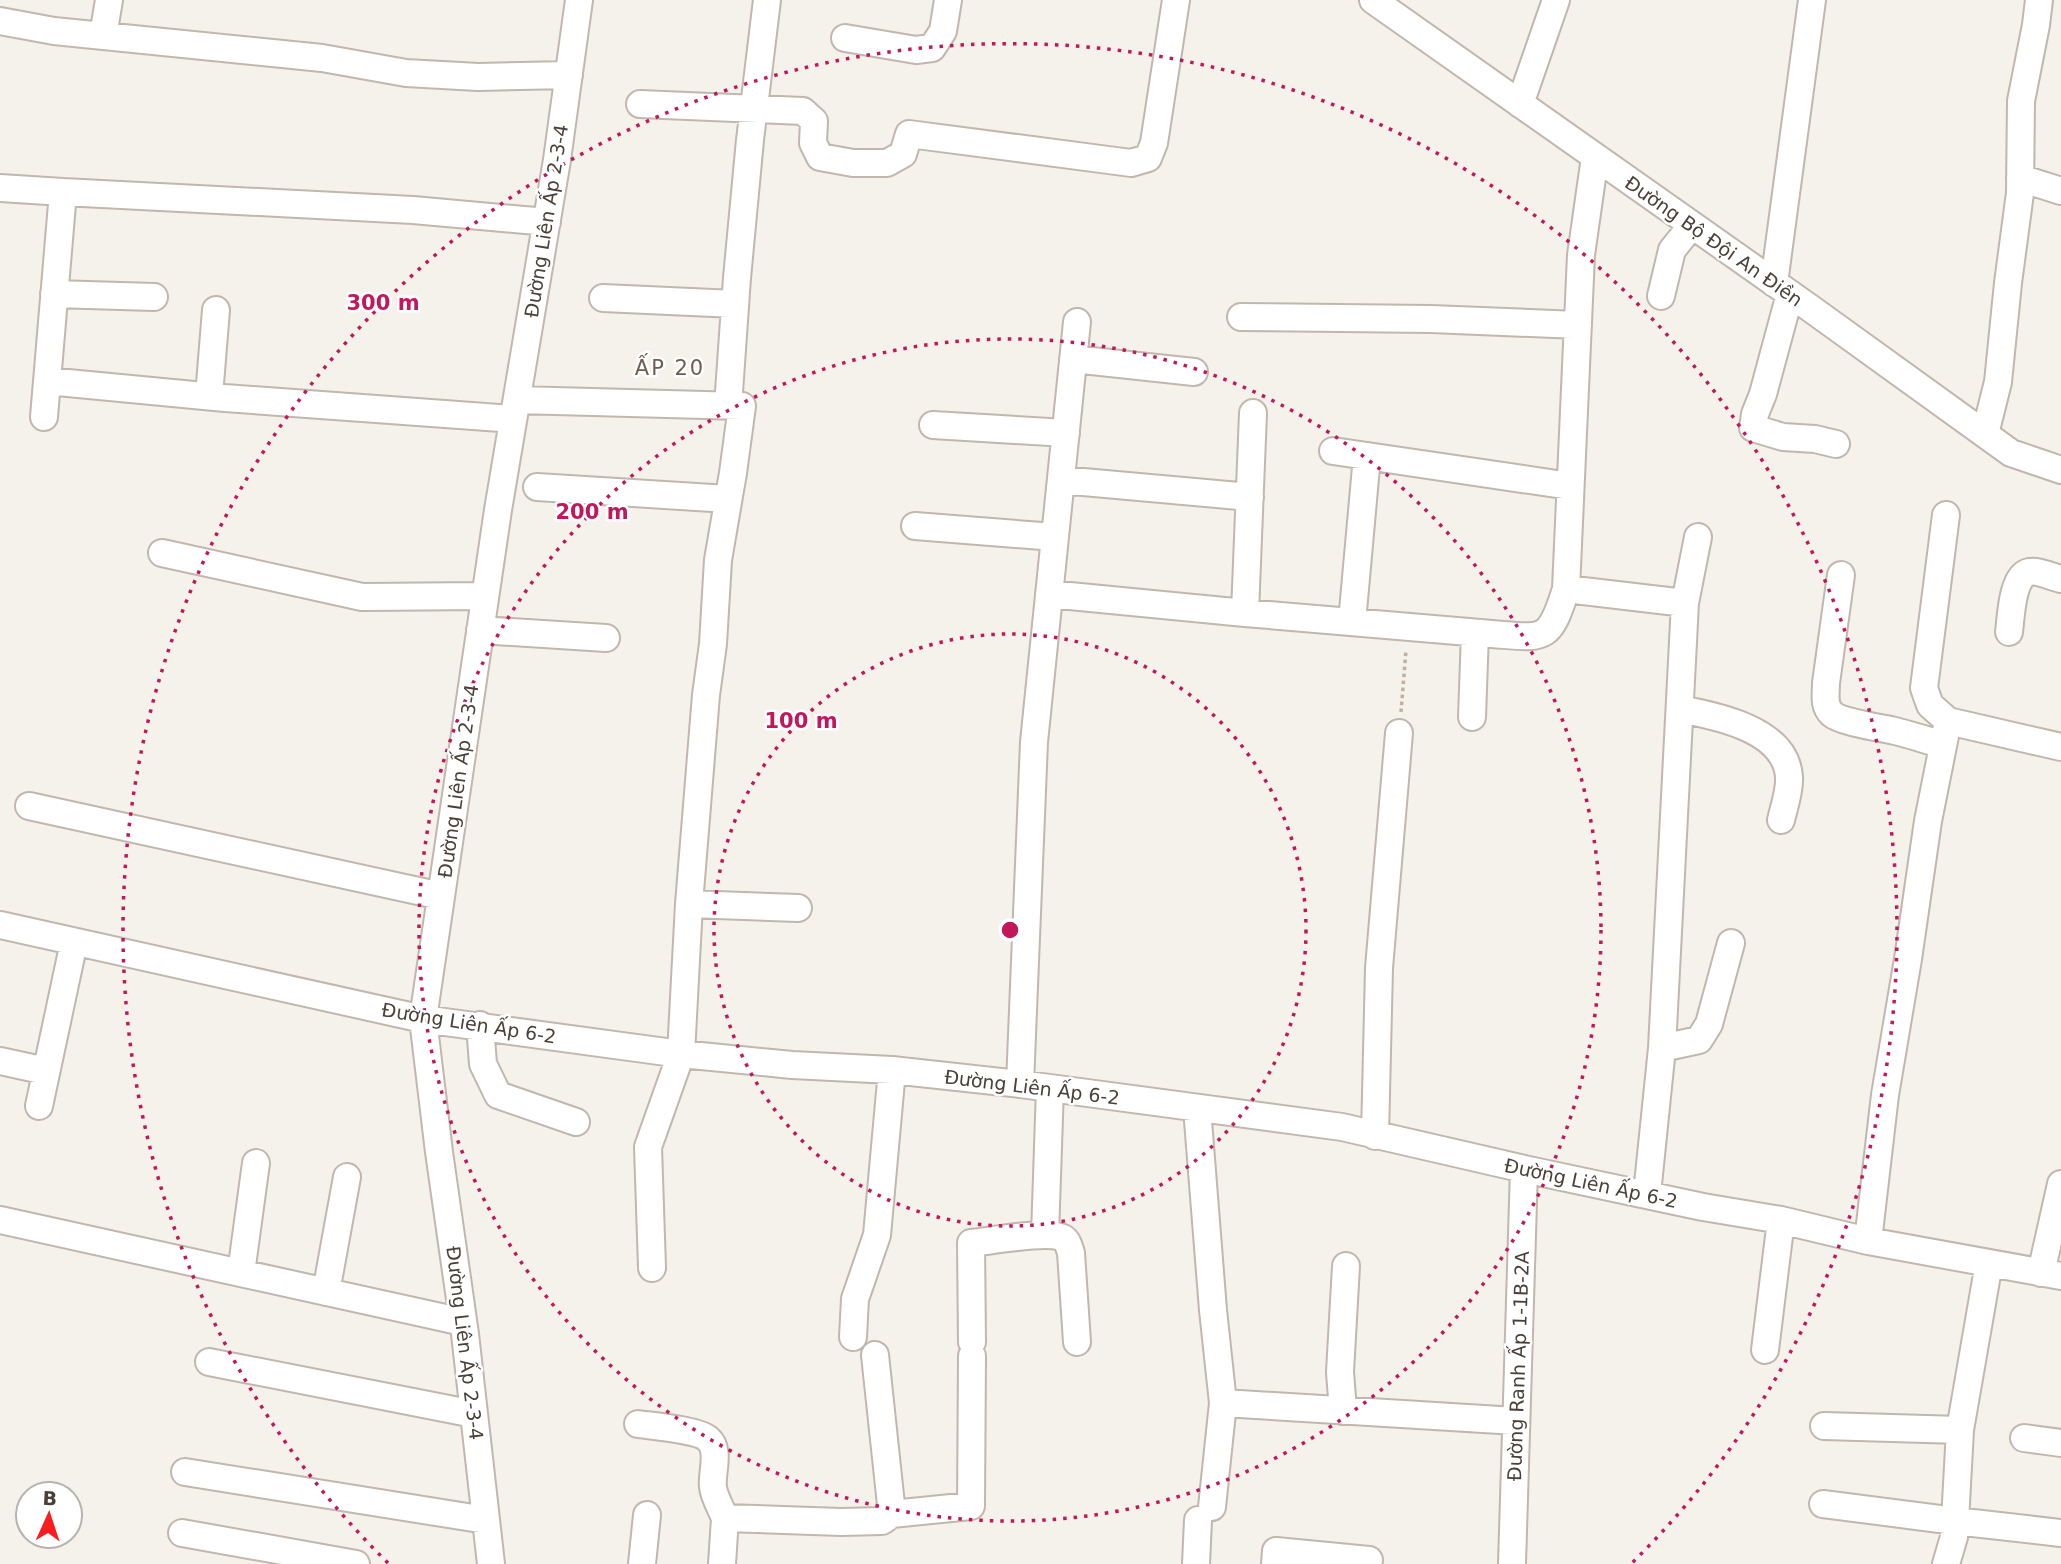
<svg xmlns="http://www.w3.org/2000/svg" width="2061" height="1564" font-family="'DejaVu Sans',sans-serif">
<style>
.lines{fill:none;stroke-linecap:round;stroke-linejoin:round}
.minor-casing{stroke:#c1b7ad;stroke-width:30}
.path{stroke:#c3b09e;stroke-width:3.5;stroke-dasharray:3.5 3.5;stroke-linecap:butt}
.minor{stroke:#fff;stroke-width:26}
.ring{fill:none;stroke:#c2185b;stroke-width:3.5;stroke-dasharray:3.5 7}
.labels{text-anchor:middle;stroke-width:5;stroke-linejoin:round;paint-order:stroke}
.street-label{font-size:19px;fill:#4a4038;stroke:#fff}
.neighbourhood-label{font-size:21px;letter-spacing:2px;fill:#6d5c4f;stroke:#fff}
.centre{fill:#c2185b;stroke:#fff;stroke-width:3.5}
.ring-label{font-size:21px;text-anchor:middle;font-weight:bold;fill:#c2185b;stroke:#fff;stroke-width:5;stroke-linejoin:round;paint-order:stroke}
</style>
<rect width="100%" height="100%" fill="#f5f1eb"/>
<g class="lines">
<!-- minor casing -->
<g class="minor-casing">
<path id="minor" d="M1373 0 1810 308 2011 453 2061 470
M0 21 54 31 322 58 406 73 478 77 569 75
M103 36 109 0
M845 38 916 50 932 48 943 31 948 0
M640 104 803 111 814 121 813 143 820 157 853 163H887L903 154 909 134 1131 163 1148 158 1154 143 1176 0
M1520 104 1556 0
M2020 178 2061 191
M0 188 63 192
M1774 283 1812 0
M54 294 154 297
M1790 294 1763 394 1755 414 1753 428 1783 437 1815 439 1836 444
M1661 296 1672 250 1692 225
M603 298 735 304
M1241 317 1431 319 1578 325
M1073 359 1194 372
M47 381 225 398 513 419
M209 396 216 310
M517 400 742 406 733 473 718 560 713 644 706 695 689 904 681 1054 648 1147 652 1268
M728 406 737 278 750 140 767 0
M44 417 63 192 413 210 547 222
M933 425 1066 433
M1985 434 1998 382 2008 283 2020 193 2021 101 2036 25 2039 0
M1333 451 1570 486
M1061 480 1250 497
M537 487 728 499
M1946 515 1924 688 1930 705 1948 721 2061 747
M915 526 1055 537
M162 553 362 597 485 596
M1841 575 1826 683C1826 694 1823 706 1832 714 1841 722 1882 728 1895 731 1911 735 1927 740 1943 745
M1566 589 1685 603
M1049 594 1245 613 1492 634C1545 638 1549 643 1566 589L1581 255 1595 157
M1245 613 1253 413
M1352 622 1367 456
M480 630 606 638
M2009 632C2011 617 2012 576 2029 572 2038 570 2052 577 2061 579
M1680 709C1716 716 1786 729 1789 777 1790 791 1784 807 1781 820
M1472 717 1475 633
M29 806 441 896
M689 904 798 908
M0 925 423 1019 681 1054 792 1065 892 1070 1020 1084 1342 1127 1524 1169 1703 1207 1781 1220 1868 1241 2061 1276
M480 1025 483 1064 498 1095 576 1122
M1662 1048 1699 1040 1709 1024 1731 943
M0 1061 46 1071
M1020 1084 1034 742 1077 322
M39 1106 74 942
M1197 1108 1213 1310 1223 1403 1212 1507
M1375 1136 1379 968 1399 733
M1647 1194 1662 1048 1685 603 1698 537
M0 1220 463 1322
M1045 1235 1050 1088
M1868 1241 1885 1095 1908 959 1928 821 1948 721
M241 1273 256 1163
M2041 1273 2061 1184
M326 1292 347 1177
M853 1337 855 1299 877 1235 892 1070
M972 1342 971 1243C990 1241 1048 1230 1063 1238 1068 1241 1069 1247 1071 1253L1077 1342
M1765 1350 1781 1220
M875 1355 892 1514
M209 1362 474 1414
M1223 1403 1516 1421
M1343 1411 1340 1372 1346 1266
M638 1424C652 1426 698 1430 708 1439 721 1450 711 1473 713 1487 714 1497 721 1508 725 1518
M1824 1426 1960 1430
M2024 1438 2061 1443
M185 1472 486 1520
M1823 1504 1955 1521 1960 1430 1989 1263
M182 1533 356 1564
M491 1564 465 1334 439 1152 423 1019 498 510 557 160 579 0
M642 1564 647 1515
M722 1564 725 1518 841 1522 882 1521 892 1514 971 1506 972 1356
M1196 1564 1198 1520
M1275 1564 1276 1551 1369 1560
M1512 1564 1524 1169
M1946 1564 1954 1537 1955 1521 2061 1533"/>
</g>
<!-- path -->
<path class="path" d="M1401 712 1406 650"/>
<!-- minor -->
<use href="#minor" class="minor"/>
</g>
<!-- distance rings -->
<g class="ring">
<circle cx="1010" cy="930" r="296"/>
<circle cx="1010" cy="930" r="591"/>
<path d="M388 1563A887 887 0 1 1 1632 1563"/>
</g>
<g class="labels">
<!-- street labels -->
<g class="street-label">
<text transform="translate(546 221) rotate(-81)" y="7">Đường Liên Ấp 2-3-4</text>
<text transform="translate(1714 241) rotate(35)" y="7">Đường Bộ Đội An Điền</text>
<text transform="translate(458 781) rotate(-82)" y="7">Đường Liên Ấp 2-3-4</text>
<text transform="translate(469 1023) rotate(9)" y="7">Đường Liên Ấp 6-2</text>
<text transform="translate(1032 1087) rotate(7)" y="7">Đường Liên Ấp 6-2</text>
<text transform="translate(1591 1183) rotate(12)" y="7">Đường Liên Ấp 6-2</text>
<text transform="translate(465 1343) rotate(83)" y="7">Đường Liên Ấp 2-3-4</text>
<text transform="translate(1518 1366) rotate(-88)" y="7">Đường Ranh Ấp 1-1B-2A</text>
</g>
<!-- neighbourhood labels -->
<g class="neighbourhood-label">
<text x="670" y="375">ẤP 20</text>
</g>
</g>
<circle cx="1010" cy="930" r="10" class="centre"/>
<g class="ring-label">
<text x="383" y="310">300 m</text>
<text x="592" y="519">200 m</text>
<text x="801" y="728">100 m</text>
</g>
<!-- north arrow -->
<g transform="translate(49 1515) rotate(3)"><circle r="33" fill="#ffffff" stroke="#b7b3af" stroke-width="2"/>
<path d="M0-5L12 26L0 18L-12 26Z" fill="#fb1d1e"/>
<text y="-10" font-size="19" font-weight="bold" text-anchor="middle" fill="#4a4038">B</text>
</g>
</svg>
